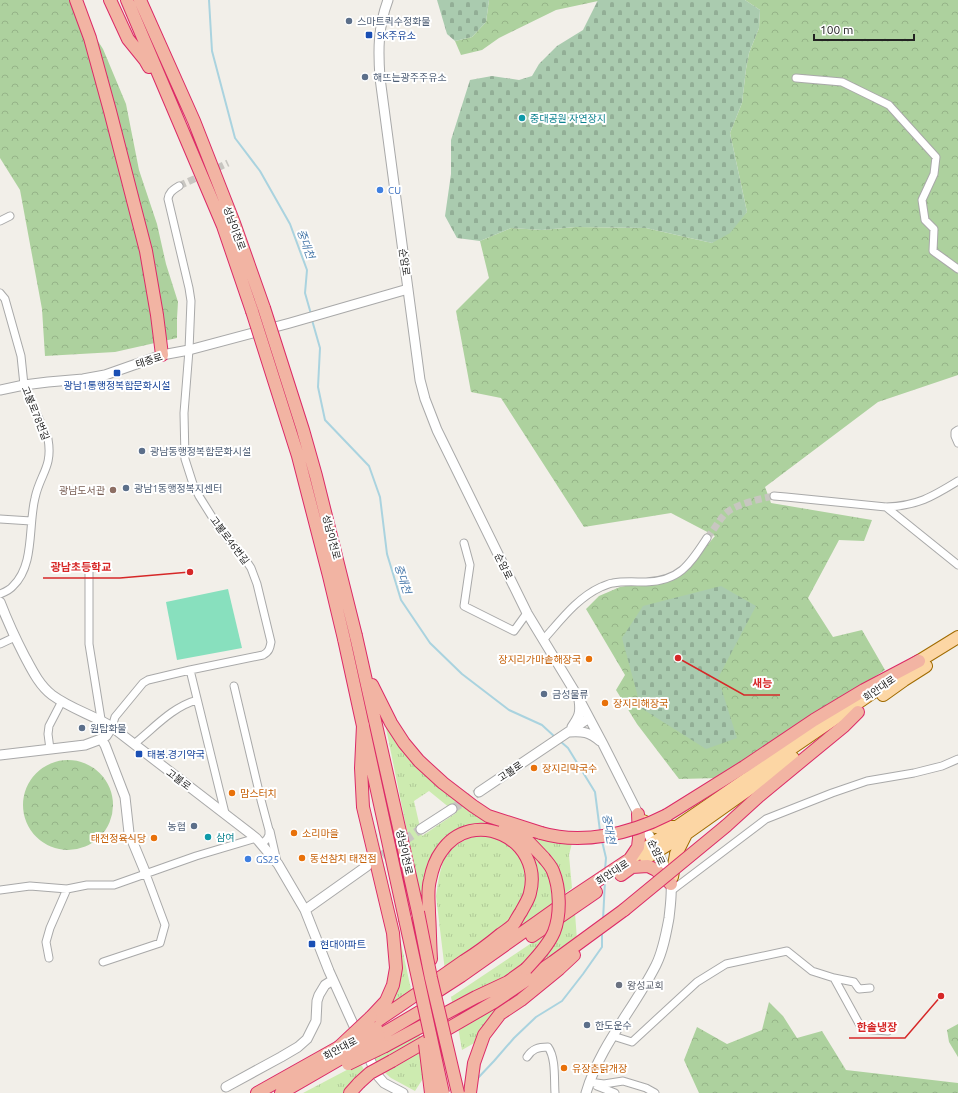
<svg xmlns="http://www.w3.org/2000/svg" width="958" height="1093" font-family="Ubuntu,'Noto Sans KR',sans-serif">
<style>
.grass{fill:url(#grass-tufts);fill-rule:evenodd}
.forest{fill:url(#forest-crowns)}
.cemetery{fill:url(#cemetery-stones)}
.pitch{fill:#88e0be}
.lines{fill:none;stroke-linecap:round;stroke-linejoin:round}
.stream{stroke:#aad3df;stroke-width:2}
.minor-tunnel{stroke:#c8c6c1;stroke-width:7;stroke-dasharray:7 3.5;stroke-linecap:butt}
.tertiary-tunnel{stroke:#c8c6c1;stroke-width:9;stroke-dasharray:9 4.5;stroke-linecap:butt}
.minor-casing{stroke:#a9a9a9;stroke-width:9}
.tertiary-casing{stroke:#a9a9a9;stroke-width:11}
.primary-casing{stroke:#a06b00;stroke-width:14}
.trunk-casing{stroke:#dc2a67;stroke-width:14}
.minor{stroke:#fff;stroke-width:7}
.tertiary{stroke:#fff;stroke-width:9}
.primary{stroke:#fcd6a4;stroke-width:12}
.trunk{stroke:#f2b4a3;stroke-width:12}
.trunk-bridge-casing{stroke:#dc2a67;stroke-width:14;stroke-linecap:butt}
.trunk-bridge{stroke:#f2b4a3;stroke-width:12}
.service-dot{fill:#5c6f8a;stroke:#fff;stroke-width:1.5}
.transit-dot{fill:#1a4fb4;stroke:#fff;stroke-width:1.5}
.culture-dot{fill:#0f9aa8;stroke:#fff;stroke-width:1.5}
.shop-dot{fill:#3f7fe0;stroke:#fff;stroke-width:1.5}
.education-dot{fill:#8d6e63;stroke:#fff;stroke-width:1.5}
.food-dot{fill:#e8710a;stroke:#fff;stroke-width:1.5}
.worship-dot{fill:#6b7280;stroke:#fff;stroke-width:1.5}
.labels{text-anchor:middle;stroke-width:4;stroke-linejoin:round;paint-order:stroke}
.service-label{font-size:10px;fill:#4e5e75;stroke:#fff;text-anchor:start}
.transit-label{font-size:10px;fill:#164399;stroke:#fff;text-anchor:start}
.culture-label{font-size:10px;fill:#0d838f;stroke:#fff;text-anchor:start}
.shop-label{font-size:10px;fill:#366cbe;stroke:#fff;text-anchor:start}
.street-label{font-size:10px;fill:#222;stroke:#fff}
.education-label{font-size:10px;fill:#785e54;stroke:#fff;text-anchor:end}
.food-label{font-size:10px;fill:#c56008;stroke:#fff;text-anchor:start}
.worship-label{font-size:10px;fill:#5b616d;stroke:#fff;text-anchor:start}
.water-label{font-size:11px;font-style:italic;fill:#4a7aab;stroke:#fff}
.leader{fill:none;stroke:#d62828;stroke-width:1.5}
.callout-dot{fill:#d62828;stroke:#fff;stroke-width:1.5}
.callout-label{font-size:11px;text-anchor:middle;font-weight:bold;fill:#d62828;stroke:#fff;stroke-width:4;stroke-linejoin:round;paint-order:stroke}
</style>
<defs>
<pattern id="grass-tufts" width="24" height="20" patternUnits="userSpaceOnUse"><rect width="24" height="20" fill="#cdebb0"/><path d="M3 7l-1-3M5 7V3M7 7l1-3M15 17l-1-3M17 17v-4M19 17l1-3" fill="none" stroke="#b0c997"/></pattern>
<pattern id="forest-crowns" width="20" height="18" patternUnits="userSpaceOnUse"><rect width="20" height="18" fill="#add19e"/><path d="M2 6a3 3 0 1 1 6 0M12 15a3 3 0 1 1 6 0" fill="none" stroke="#95b388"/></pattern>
<pattern id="cemetery-stones" width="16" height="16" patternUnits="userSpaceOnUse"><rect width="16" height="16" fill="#aacbaf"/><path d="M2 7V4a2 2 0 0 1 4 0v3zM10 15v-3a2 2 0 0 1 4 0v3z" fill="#92ae96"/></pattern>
</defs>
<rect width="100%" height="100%" fill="#f2efe9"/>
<!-- grass -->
<path class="grass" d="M386 728H389L427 774 451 797 484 819 512 834 544 865 552 884 554 904 525 926 506 934 534 871 503 832 450 839 424 903 421 900ZM429 791 456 813 422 836 414 801Z
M374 819 412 994 378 1016 393 992 394 918Z
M525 833 572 843 569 855 572 888 563 895Z
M477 836H491L509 843 524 861 527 890 512 918 445 971 436 896 439 877 443 861 454 846 467 839Z
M575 913 577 940 457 1021 454 1012 509 985 561 922Z
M548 932 542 945 519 971 453 1007 451 997Z
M548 971 483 1038 462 1050 458 1027Z
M419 1031 421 1040 377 1063 373 1056Z
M422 1047 426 1074 415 1091 391 1078 383 1071Z
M360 1063 365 1071 345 1093H303Z"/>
<!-- forest -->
<path class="forest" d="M0 0H81L80 13 103 49 126 104 139 170 157 224 166 264 178 302 177 318V338L115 352 45 356 42 309 20 190 0 158Z
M489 0H598V1L556 10 499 38 482 50 461 55 455 41 472 37 486 22Z
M745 0H958V375L878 402 765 487 771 503 872 520 864 541 839 540 808 598 833 637 862 630 885 670 720 778 679 779 637 724 616 690 625 675 586 609 599 596 620 587 671 578 693 562 715 536 671 513 584 527 501 398 471 392 456 311 489 278 480 241 511 228 542 230 576 227 646 228 712 243 747 212 730 133 742 103 746 69 749 53 759 28 760 10Z
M23 805a45 45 0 1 1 90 0a45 45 0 1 1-90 0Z
M769 1002 783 1016 797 1038 822 1031 846 1070 958 1083V1093H699L684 1060 697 1027 727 1044 762 1030Z
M958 1024V1057L949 1042 947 1030Z"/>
<!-- cemetery -->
<path class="cemetery" d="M437 0H489L486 22 472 37 455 41 447 34Z
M598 0H745L760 10 759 28 749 53 746 69 742 103 730 133 747 212 730 233 712 243 646 228 576 227 542 230 511 228 480 241 457 238 445 216 451 174V140L470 80 492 76 519 80 532 76 539 64 557 46 583 30Z
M721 586 756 606 718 678 737 738 706 749 641 708 622 638 643 606Z"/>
<!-- pitch -->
<path class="pitch" d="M228 589 242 648 177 660 166 602Z"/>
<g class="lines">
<!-- stream -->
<path class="stream" d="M209 0 212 51 235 138 260 171 290 224 307 270 305 293 311 314
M312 320 320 348 318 387 325 420 369 466 380 497 387 554 401 600 430 643 462 674 509 710 542 725 555 737
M560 741 568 748 595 792 600 831
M602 841 606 858 605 870
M603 920 605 881
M477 1079 494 1061 514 1038 536 1017 562 1001 583 974 602 947V933"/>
<!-- minor-tunnel -->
<path class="minor-tunnel" d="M179 186 228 163
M707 538C713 531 718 522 724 515 734 504 760 499 774 496"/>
<!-- tertiary-tunnel -->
<path class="tertiary-tunnel" d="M452 809 479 792
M371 863 421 829"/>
<!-- minor casing -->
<g class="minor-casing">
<path id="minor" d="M796 78 842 82 889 105 936 157 934 174 922 200 925 220 934 229 933 251 958 269
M179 186C173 190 169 192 168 199L189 288 191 301 189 350 184 413 185 459 193 484 199 496 219 528 245 559 251 568 257 584 271 642C270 648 269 652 263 655L190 670 225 813
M0 221 10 216
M0 293 5 299 21 356 24 385 48 439C53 467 40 474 35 498 28 526 35 565 13 586 10 590 5 592 0 594
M958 430 955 432V436L958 443
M774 496 786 497 886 507C917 506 932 497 958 481
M886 507 958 565
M0 519 31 521
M464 543 470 565 464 606 514 631 527 613
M89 571V644L101 719
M543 640C561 620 577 598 601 587 605 586 609 583 613 583 623 581 635 582 646 582 680 581 690 564 707 538
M0 644 15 637
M234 686 261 800 269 830V835L267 839 262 844
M112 727 115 717 143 683 148 680 190 670
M134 744C154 728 172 707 197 700
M50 749 48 734 49 726 62 701
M270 831 277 862
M67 889 87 885H114L196 856 256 838
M0 890 30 886 67 889 50 928 46 942 49 958
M671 891 766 819 832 793 867 781 914 773 942 766 958 759
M103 962 160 943 165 925 146 874
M834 978 854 982 859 989 870 988
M613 1036 632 1042 697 982 726 964 787 951 812 971 834 978 862 1029 888 1031
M527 1057C532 1049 538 1047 548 1047 556 1058 554 1079 555 1093
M589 1082 604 1084 623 1081 646 1088 655 1093
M597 1086 615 1093"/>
</g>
<!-- tertiary casing -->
<g class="tertiary-casing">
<path id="tertiary" d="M388 0C378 27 378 50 380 78L420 380 425 399 437 430 527 613 578 697 603 744 664 865C666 871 670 878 671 885 672 895 670 908 669 918 666 934 663 951 656 965 634 1009 600 1045 586 1093
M0 390 24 385 48 382 83 379 105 375 162 355 189 350 290 323 408 289
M0 602C7 620 15 638 24 655 32 670 39 685 52 695 71 709 93 715 112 727L256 838 278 864 305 910 367 866
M572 727C579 717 581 713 579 700
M569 732C583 731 589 732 600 741
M101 739 105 745 125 797 129 833 146 874
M0 755 85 745 101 739 106 736 112 727
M479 792 589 718
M421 829 452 809
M305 910 329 971 358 1035
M365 1049 377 1075 384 1083 403 1093
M226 1087 281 1057 298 1047 307 1039 316 1021 317 1001 319 995 325 985 333 980"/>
</g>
<!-- primary casing -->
<g class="primary-casing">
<path id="primary" d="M911 666 958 637
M883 695 904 680 926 666
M643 821 656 827H677
M646 858 687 833 793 758
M630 859 888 682
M672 877 676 854 686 834"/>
</g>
<!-- trunk casing -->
<g class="trunk-casing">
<path id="trunk" d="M76 0 90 38 110 111 146 251 157 315 162 355
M110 0 128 39 145 60 149 67
M127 0 223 226 252 311
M140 0 194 121 234 223 264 308
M356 636 418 912
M344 639 405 919
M372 685 391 723 404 743 419 761 443 783 473 806 488 816 541 833
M363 725 361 768 363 807 393 933 396 968 393 985 386 1001 371 1017
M667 815 744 767 814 720 864 690 919 661
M505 826 524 837 544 858
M726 826 759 796 844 726 858 712
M621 875 632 867 648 866 656 870 671 884
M532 936 596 892
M427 998 461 976 567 901 630 859 638 847 639 838 638 814
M374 1023C404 1003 434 982 464 961 477 953 489 944 501 934 505 931 509 929 513 925 516 921 518 916 521 912 524 906 529 899 530 893 544 839 472 805 441 852 435 860 432 870 430 880 427 891 429 902 429 913 430 928 430 943 431 959
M379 1036 433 1004
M385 1046 476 997 508 982 526 969
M392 1061 494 1002 553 962 624 910
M257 1093 339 1047
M281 1093 345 1056
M350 1093 359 1083
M470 1093 474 1063 484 1035 500 1014 521 1000 559 969 574 955"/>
</g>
<!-- minor -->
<use href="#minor" class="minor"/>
<!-- tertiary -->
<use href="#tertiary" class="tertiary"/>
<!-- primary -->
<use href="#primary" class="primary"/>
<!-- trunk -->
<use href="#trunk" class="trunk"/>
<!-- trunk-bridge casing -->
<g class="trunk-bridge-casing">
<path id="trunk-bridge" d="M264 308 303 430 316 476 356 636
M252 311 298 456 329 576 344 639
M541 833C582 845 630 834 667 815
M624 910 726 826
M418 912 431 978 458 1093
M405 919 443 1093
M526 969C536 958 548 946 554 932 561 914 560 888 553 871 551 866 547 862 544 858
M351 1042 376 1028
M425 1044 431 1093
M339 1047 371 1017
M345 1056 379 1036
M348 1064 385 1046
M359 1083 370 1073 392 1061"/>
</g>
<!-- trunk-bridge -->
<use href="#trunk-bridge" class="trunk-bridge"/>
</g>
<!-- markers -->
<g class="service-dot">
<circle cx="349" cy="21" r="4"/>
<circle cx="365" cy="77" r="4"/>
<circle cx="142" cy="451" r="4"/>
<circle cx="126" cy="488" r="4"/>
<circle cx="544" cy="694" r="4"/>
<circle cx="82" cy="728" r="4"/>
<circle cx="194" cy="826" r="4"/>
<circle cx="587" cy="1025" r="4"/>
</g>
<g class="transit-dot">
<rect x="365" y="31" width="8" height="8" rx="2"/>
<rect x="113" y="369" width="8" height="8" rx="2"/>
<rect x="135" y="750" width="8" height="8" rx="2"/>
<rect x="308" y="940" width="8" height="8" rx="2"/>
</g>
<g class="culture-dot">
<circle cx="522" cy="118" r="4"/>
<circle cx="208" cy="837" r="4"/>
</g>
<g class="shop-dot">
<circle cx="380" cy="190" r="4"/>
<circle cx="248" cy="859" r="4"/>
</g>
<circle class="education-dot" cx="113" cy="490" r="4"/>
<g class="food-dot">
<circle cx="589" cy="659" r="4"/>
<circle cx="605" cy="703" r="4"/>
<circle cx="534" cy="768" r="4"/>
<circle cx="232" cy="793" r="4"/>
<circle cx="294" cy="833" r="4"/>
<circle cx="154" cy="838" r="4"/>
<circle cx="302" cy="858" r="4"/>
<circle cx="564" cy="1068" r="4"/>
</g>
<circle class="worship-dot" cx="619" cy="985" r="4"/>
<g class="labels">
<!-- service labels -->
<g class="service-label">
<text x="357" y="25">스마트퀵수정화물</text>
<text x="373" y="81">해뜨는광주주유소</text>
<text x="150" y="455">광남동행정복합문화시설</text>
<text x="134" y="492">광남1동행정복지센터</text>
<text x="552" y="698">금성물류</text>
<text x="90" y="732">원탑화물</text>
<text x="186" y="830" text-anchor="end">농협</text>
<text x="595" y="1029">한도운수</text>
</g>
<!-- transit labels -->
<g class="transit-label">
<text x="377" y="39">SK주유소</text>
<text x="117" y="389" text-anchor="middle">광남1통행정복합문화시설</text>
<text x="147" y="758">태봉.경기약국</text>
<text x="320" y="948">현대아파트</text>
</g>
<!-- culture labels -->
<g class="culture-label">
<text x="530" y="122">중대공원 자연장지</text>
<text x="216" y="841">삼여</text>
</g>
<!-- shop labels -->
<g class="shop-label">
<text x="388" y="194">CU</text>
<text x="256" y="863">GS25</text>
</g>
<!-- street labels -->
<g class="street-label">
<text transform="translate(235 228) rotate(70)" y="4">성남이천로</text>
<text transform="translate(405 262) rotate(82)" y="4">순암로</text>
<text transform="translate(149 360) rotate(-18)" y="4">태중로</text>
<text transform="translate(36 413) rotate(68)" y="4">고불로78번길</text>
<text transform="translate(332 537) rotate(76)" y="4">성남이천로</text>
<text transform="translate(230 540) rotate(53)" y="4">고불로46번길</text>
<text transform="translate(504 566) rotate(64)" y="4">순암로</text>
<text transform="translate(879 688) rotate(-35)" y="4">회안대로</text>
<text transform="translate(510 771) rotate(-34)" y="4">고불로</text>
<text transform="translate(179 779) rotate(37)" y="4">고불로</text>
<text transform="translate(405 852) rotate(78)" y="4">성남이천로</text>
<text transform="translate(657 852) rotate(65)" y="4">순암로</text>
<text transform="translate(612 872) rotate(-33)" y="4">회안대로</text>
<text transform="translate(340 1048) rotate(-28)" y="4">회안대로</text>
</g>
<!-- education labels -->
<g class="education-label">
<text x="105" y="494">광남도서관</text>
</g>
<!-- food labels -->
<g class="food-label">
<text x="581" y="663" text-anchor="end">장지리가마솥해장국</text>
<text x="613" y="707">장지리해장국</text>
<text x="542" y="772">장지리막국수</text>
<text x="240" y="797">맘스터치</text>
<text x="302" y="837">소리마을</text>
<text x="146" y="842" text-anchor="end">태전정육식당</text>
<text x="310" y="862">동선참치 태전점</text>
<text x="572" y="1072">유장춘닭개장</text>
</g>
<!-- worship labels -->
<g class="worship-label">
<text x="627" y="989">왕성교회</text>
</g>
<!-- water labels -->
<g class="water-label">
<text transform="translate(306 244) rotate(70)" y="4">중대천</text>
<text transform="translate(403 579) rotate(72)" y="4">중대천</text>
<text transform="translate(609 829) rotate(80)" y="4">중대천</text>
</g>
</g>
<!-- callouts -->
<path class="leader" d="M190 572L120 578H43M678 658L744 695H780M941 996L905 1038H849"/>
<g class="callout-dot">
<circle cx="190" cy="572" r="4"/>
<circle cx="678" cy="658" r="4"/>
<circle cx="941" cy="996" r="4"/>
</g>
<g class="callout-label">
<text x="81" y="571">광남초등학교</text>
<text x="762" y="687">새능</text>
<text x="877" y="1031">한솔냉장</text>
</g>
<!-- scale -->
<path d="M814 34v6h100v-6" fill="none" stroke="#222222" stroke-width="2"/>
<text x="820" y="34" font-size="12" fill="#222222" stroke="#ffffff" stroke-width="3" paint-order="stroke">100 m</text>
</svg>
